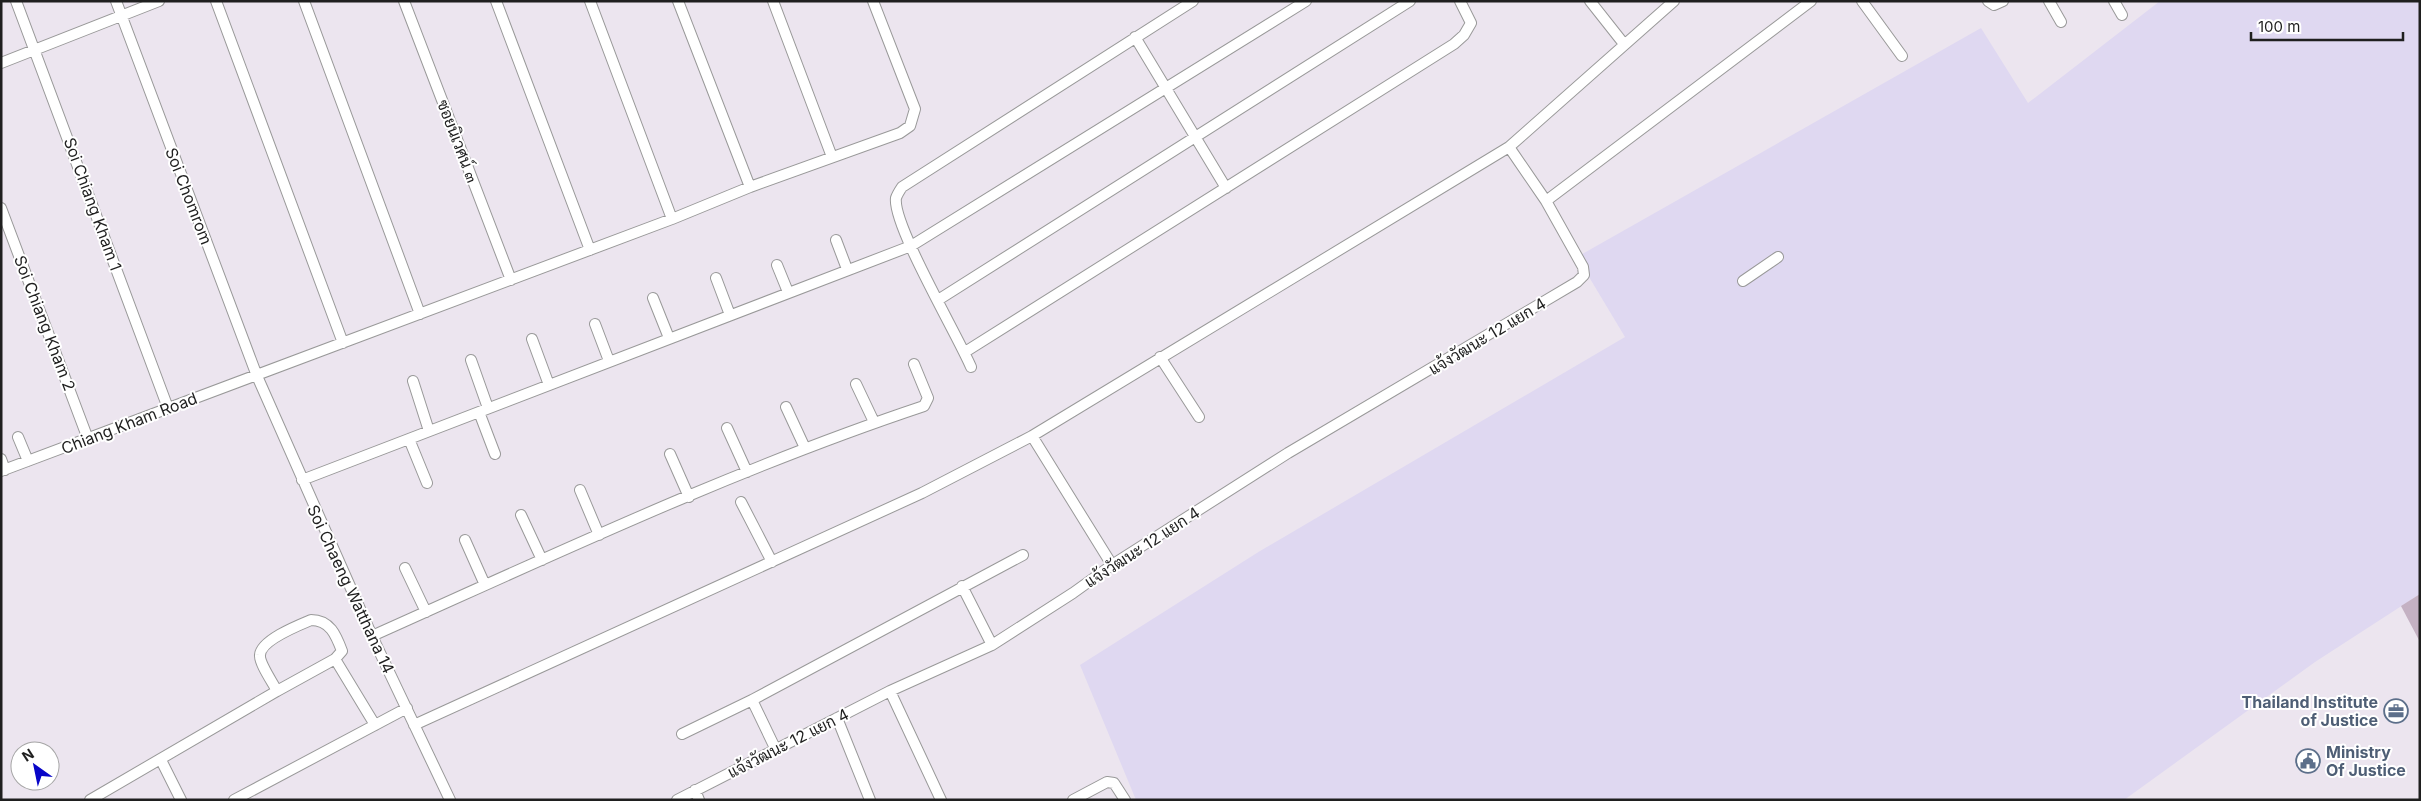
<svg xmlns="http://www.w3.org/2000/svg" width="2421" height="801" font-family="Inter,Sarabun,sans-serif">
<style>
.military{fill:#dfd8f1}
.construction{fill:#c4b1c3}
.lines{fill:none;stroke-linecap:round;stroke-linejoin:round}
.minor-casing{stroke:#999;stroke-width:12}
.minor{stroke:#fff;stroke-width:10}
.labels{text-anchor:middle;stroke-width:4;stroke-linejoin:round;paint-order:stroke}
.street-label{font-size:16px;fill:#1f1f1f;stroke:#fff}
.service-label{font-size:16px;font-weight:bold;fill:#4e5e75;stroke:#fff;text-anchor:end}
</style>
<rect width="100%" height="100%" fill="#ece5ef"/>
<!-- military -->
<path class="military" d="M2160 1H2420V594L2315 662 2124 800H1136L1080 665 1260 551 1625 337 1577 257 1981 28 2028 103Z"/>
<!-- construction -->
<path class="construction" d="M2420 594V642L2401 606Z"/>
<g class="lines">
<!-- minor casing -->
<g class="minor-casing">
<path id="minor" d="M16 1 168 408
M116 1 257 376 372 636 450 800
M216 1 343 343
M304 1 420 314
M404 1 511 280
M496 1 590 250
M590 1 672 219
M678 1 750 187
M773 1 832 157
M1590 1 1624 44
M1862 1 1902 56
M1988 1 1994 5 2003 1
M2049 1 2061 22
M2114 1 2122 15
M1135 37 1226 188
M1 63 159 1
M1546 201 1811 1
M1 208 88 439
M836 240 847 269
M777 265 788 292
M716 278 730 315
M1743 281 1778 257
M653 298 669 338
M938 300 1410 1
M595 324 609 361
M532 339 549 385
M965 352 1454 44 1464 35 1471 23 1460 1
M1160 357 1199 417
M471 360 488 408
M971 367C958 336 892 224 896 198 897 195 900 190 902 187L1193 1
M413 381 429 431
M856 384 874 422
M786 407 805 448
M479 412 495 454
M727 428 747 472
M1032 436 1112 565
M18 437 28 461
M409 439 427 483
M670 454 689 497
M1 459 5 470
M1 471 672 219 750 187 900 133 910 126 915 109 873 1
M302 480 911 246 1306 1
M580 490 599 535
M741 502 772 562
M521 515 542 560
M465 540 485 585
M405 568 426 612
M962 586 992 645
M311 620C330 620 336 635 342 651L335 659 277 691C273 683 259 663 260 655 261 640 299 625 311 620Z
M372 636C553 555 735 469 924 406L928 398 914 364
M335 659 375 725
M890 691 941 800
M752 700 776 750
M837 718 870 800
M414 725 922 493 1032 436 1509 147 1674 1
M682 734 752 700 1023 555
M161 760 181 800
M695 790 699 800
M90 800 277 691
M234 800 407 708
M677 800 890 691 992 645 1073 593 1112 565 1288 453 1577 282 1584 275 1583 267 1546 201 1509 147
M1073 800 1107 782 1114 783 1125 800"/>
</g>
<!-- minor -->
<use href="#minor" class="minor"/>
</g>
<!-- icons -->
<defs>
<g id="office-ring" transform="scale(1.25)"><circle r="9.5" fill="#fff" stroke="#5c6f8a" stroke-width="1.5"/><path d="M-6-3h4V-5.5h4V-3h4V5H-6ZM-1-4.5V-3h2v-1.5ZM-6 0V1H6V0Z" fill="#5c6f8a"/></g>
<g id="civic-ring" transform="scale(1.25)"><circle r="9.5" fill="#fff" stroke="#5c6f8a" stroke-width="1.5"/><path d="M-.6-6.5H3V-4.5H.6V-3L4-1V1h2V6H-6V1h2V-1L-.6-3ZM-1.2 2.5V6h2.4V2.5Z" fill="#5c6f8a"/></g>
</defs>
<g fill-rule="evenodd">
<use href="#office-ring" x="2396" y="711"/>
<use href="#civic-ring" x="2308" y="761"/>
</g>
<g class="labels">
<!-- street labels -->
<g class="street-label">
<text transform="translate(458 141) rotate(69)" y="6">ซอยนิเวศน์ ๓</text>
<text transform="translate(189 196) rotate(69)" y="6">Soi Chomrom</text>
<text transform="translate(93 204) rotate(70)" y="6">Soi Chiang Kham 1</text>
<text transform="translate(45 323) rotate(69)" y="6">Soi Chiang Kham 2</text>
<text transform="translate(1487 336) rotate(-31)" y="6">แจ้งวัฒนะ 12 แยก 4</text>
<text transform="translate(129 423) rotate(-21)" y="6">Chiang Kham Road</text>
<text transform="translate(1142 547) rotate(-33)" y="6">แจ้งวัฒนะ 12 แยก 4</text>
<text transform="translate(351 589) rotate(65)" y="6">Soi Chaeng Watthana 14</text>
<text transform="translate(788 743) rotate(-27)" y="6">แจ้งวัฒนะ 12 แยก 4</text>
</g>
<!-- service labels -->
<g class="service-label">
<text x="2378" y="708">Thailand Institute<tspan x="2378" dy="18">of Justice</tspan></text>
<text x="2326" y="758" text-anchor="start">Ministry<tspan x="2326" dy="18">Of Justice</tspan></text>
</g>
</g>
<!-- border -->
<rect width="2421" height="801" fill="none" stroke="#1f1f1f" stroke-width="5"/>
<!-- north arrow -->
<g transform="translate(35 766) rotate(327)"><circle r="24" fill="#ffffff" stroke="#a5a5a5"/>
<path d="M0-4L9 19L0 12L-9 19Z" fill="#0805c8"/>
<text y="-8" font-size="14" font-weight="bold" text-anchor="middle" fill="#1f1f1f">N</text>
</g>
<!-- scale -->
<path d="M2251 32v8h152v-8" fill="none" stroke="#1f1f1f" stroke-width="2.5"/>
<text x="2258" y="32" font-size="15" fill="#1f1f1f" stroke="#ffffff" stroke-width="4" paint-order="stroke">100 m</text>
</svg>
